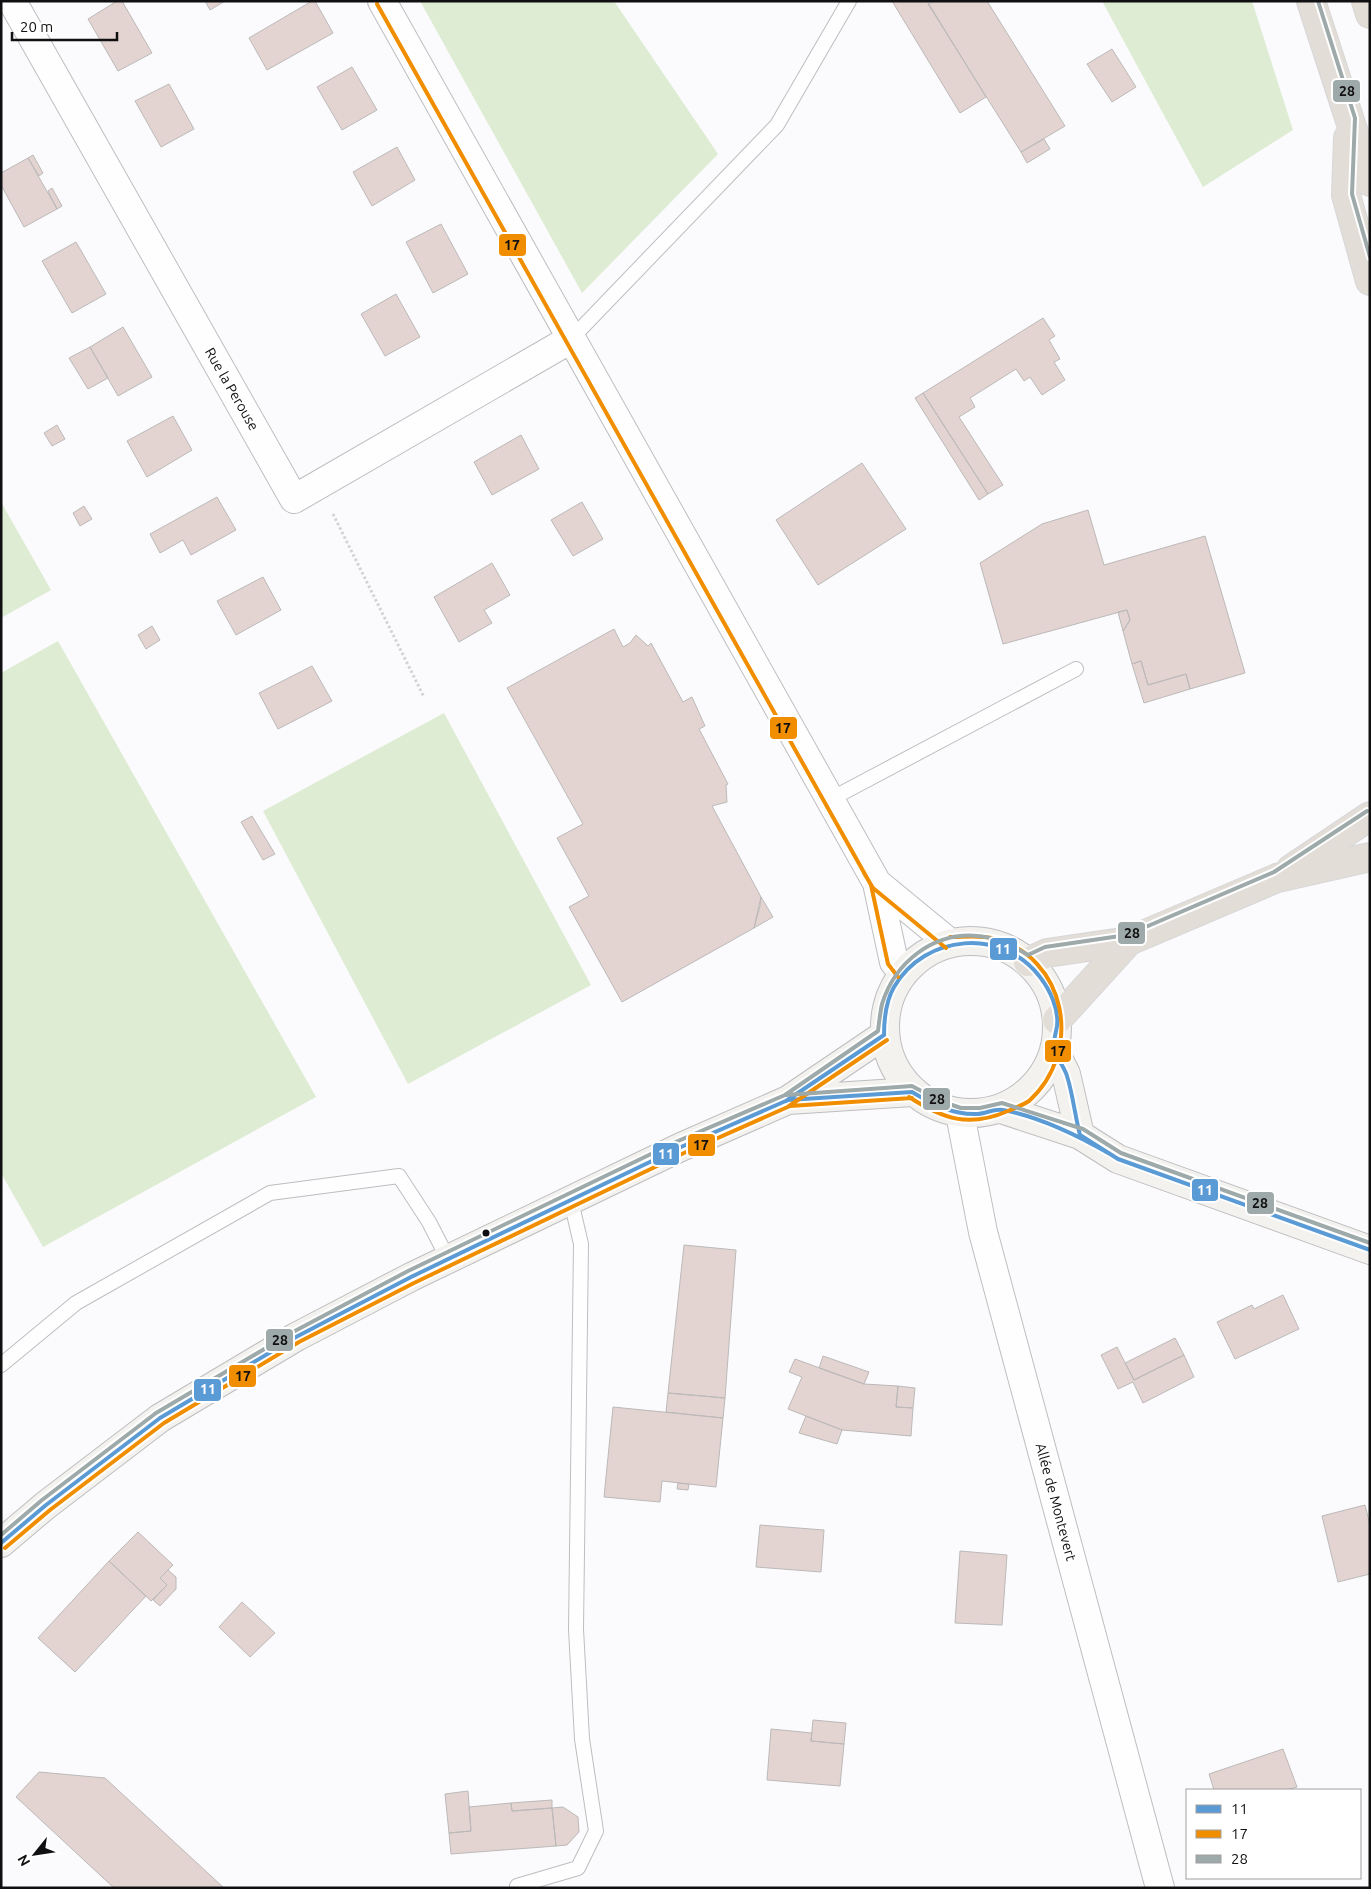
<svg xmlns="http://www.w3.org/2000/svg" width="1371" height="1889" font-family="Ubuntu,sans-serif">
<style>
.green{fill:#ddecd2}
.building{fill:#e4d4d1;stroke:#bbb9b9}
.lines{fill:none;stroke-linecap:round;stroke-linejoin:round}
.service-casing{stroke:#bebec1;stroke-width:16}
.minor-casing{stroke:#bebec1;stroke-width:30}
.secondary-casing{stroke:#bebec1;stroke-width:30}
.trunk-casing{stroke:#d7d7d8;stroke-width:30}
.path{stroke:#d3d3d4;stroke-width:3;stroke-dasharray:2.5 2.5;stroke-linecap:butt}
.service{stroke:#fefeff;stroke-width:14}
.minor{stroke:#fefeff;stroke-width:28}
.secondary{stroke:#f4f2ef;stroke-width:28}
.trunk{stroke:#e2ddd7;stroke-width:28}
.bus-1-casing{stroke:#fff;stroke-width:8}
.bus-2-casing{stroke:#fff;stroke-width:8}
.bus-3-casing{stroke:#fff;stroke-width:8}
.bus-1{stroke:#5b9bd5;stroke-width:4}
.bus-2{stroke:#f18e00;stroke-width:4}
.bus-3{stroke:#9ea9aa;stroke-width:4}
.bus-dot{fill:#101013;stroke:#fff;stroke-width:2}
.labels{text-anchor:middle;stroke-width:4.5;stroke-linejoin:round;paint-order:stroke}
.street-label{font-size:14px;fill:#101013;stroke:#fff}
.line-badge{stroke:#fff;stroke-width:2}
.badge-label{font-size:14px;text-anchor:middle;font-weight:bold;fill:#fff}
.pale-badge-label{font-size:14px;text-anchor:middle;font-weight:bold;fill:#111}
</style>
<rect width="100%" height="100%" fill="#fbfbfd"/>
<!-- green -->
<path class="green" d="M420 1H614L718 154 582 293Z
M1102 1H1252L1293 130 1203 187Z
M1 502 51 590 1 618Z
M58 641 316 1097 43 1247 1 1173V673Z
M444 713 591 985 408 1084 263 811Z"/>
<!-- building -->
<path class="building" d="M117 1H122L152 53 118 71 88 19Z
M205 1H225L210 10Z
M312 1H315L333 33 267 70 249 38Z
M892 1H927L986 97 960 113Z
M933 1H987L1065 126 1021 152 928 4Z
M1112 49 1136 87 1112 102 1087 64Z
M352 67 377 110 342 130 317 87Z
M169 84 194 129 161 147 135 101Z
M1044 139 1050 149 1027 163 1021 152Z
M397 147 415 180 372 206 353 172Z
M33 155 43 173 39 176 28 158Z
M28 158 57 209 24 227 1 185V173Z
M52 188 62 206 57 209 48 191Z
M441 224 468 274 433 293 406 242Z
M76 242 106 294 72 313 42 261Z
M396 294 420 337 385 356 361 314Z
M1043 318 1055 336 1049 340 1060 359 1054 362 1065 380 1042 395 1030 377 1024 381 1016 369 970 398 975 407 959 417 1003 485 988 494 923 393Z
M123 327 152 377 118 396 90 347Z
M90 347 108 378 88 389 69 358Z
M923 393 988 494 979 500 915 398Z
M173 416 192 450 147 477 127 441Z
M57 425 65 439 52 446 44 433Z
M521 435 539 469 492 495 474 462Z
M862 463 906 529 818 585 776 520Z
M217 497 236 530 191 555 183 540 160 553 150 534Z
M582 502 603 539 573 556 551 520Z
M84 506 92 519 80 526 73 513Z
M1088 510 1104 565 1205 536 1245 673 1190 689 1186 674 1148 685 1141 661 1132 664 1123 631 1130 620 1127 610 1003 644 980 563 1042 524Z
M492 563 510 595 484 610 492 623 459 642 434 597Z
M263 577 281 610 236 635 217 601Z
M1127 610 1130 620 1123 631 1118 612Z
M152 626 160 640 146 649 138 635Z
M614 629 623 647 630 643 636 635 648 646 651 643 683 702 692 697 705 726 699 729 728 784 726 785 727 802 712 806 761 897 754 928 622 1002 569 907 589 896 557 838 583 824 507 688Z
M1141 661 1148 685 1186 674 1190 689 1144 703 1132 664Z
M312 666 332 701 278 729 259 693Z
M252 816 275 854 263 860 241 822Z
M761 897 773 917 754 928 760 906Z
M684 1245 736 1250 725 1398 668 1393Z
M1283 1295 1299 1329 1235 1359 1217 1322 1252 1305 1254 1309Z
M1175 1338 1184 1355 1134 1380 1125 1363Z
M1117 1347 1134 1380 1184 1355 1194 1377 1143 1403 1133 1382 1118 1389 1101 1355Z
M823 1356 869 1372 864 1384 819 1368Z
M795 1359 864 1384 898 1386 896 1407 913 1408 911 1436 842 1430 788 1409 802 1377 789 1372Z
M898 1386 915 1388 913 1408 896 1407Z
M668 1393 725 1398 723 1418 666 1412Z
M613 1407 723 1418 716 1487 662 1481 660 1502 604 1497Z
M806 1416 842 1430 837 1444 799 1433Z
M678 1483 689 1484 688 1490 677 1489Z
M1365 1505 1370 1525V1574L1338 1582 1322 1516Z
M760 1525 824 1530 821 1572 756 1567Z
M138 1532 173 1565 160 1578 167 1585 151 1601 109 1561Z
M960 1551 1007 1555 1002 1625 955 1623Z
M109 1561 146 1596 75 1672 38 1638Z
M168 1570 176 1577V1589L160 1606 153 1600 167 1585 160 1578Z
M242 1602 275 1633 250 1657 219 1627Z
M813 1720 846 1723 844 1744 811 1741Z
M771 1729 812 1733 811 1741 844 1744 840 1786 767 1780Z
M1283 1749 1297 1787 1286 1790H1214L1209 1774Z
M39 1772 105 1778 224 1888H114L16 1797Z
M468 1791 471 1831 449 1833 445 1794Z
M552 1800V1808L512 1811 511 1803Z
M511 1803 512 1811 552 1808 556 1846 451 1854 449 1833 471 1831 469 1807Z
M563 1807 578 1817 579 1832 567 1845 556 1846 552 1808Z"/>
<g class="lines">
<!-- service casing -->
<g class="service-casing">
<path id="service" d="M571 339 777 125 849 1
M829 800 1076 669
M1 1365 76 1303 270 1193 399 1176 429 1222 448 1259
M517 1886 578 1868 596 1831 582 1739 576 1629 581 1244 571 1201"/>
</g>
<!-- minor casing -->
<g class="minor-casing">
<path id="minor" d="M12 1 294 499 571 339
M382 1 877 883 894 962 903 973
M877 883 950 943
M960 1114 983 1232 1160 1888"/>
</g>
<!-- secondary casing -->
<g class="secondary-casing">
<path id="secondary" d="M885 1027a86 86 0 1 1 172 0a86 86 0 1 1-172 0Z
M1054 1050 1066 1074 1080 1135
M788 1100 912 1092
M1001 1109 1080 1135 1118 1159 1370 1250
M1 1543 46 1505 160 1418 296 1337 411 1277 681 1147 788 1100 884 1035"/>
</g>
<!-- trunk casing -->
<g class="trunk-casing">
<path id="trunk" d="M1311 1 1370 182
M1366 1 1370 14
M1348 138 1346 195 1370 281
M1291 869 1370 816
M1028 962 1047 953 1129 941 1277 878 1370 857
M1057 1020 1129 941"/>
</g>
<!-- path -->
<path class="path" d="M333 514 424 697"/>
<!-- service -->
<use href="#service" class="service"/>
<!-- minor -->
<use href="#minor" class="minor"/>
<!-- secondary -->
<use href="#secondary" class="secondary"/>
<!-- trunk -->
<use href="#trunk" class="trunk"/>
<!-- bus-1 casing -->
<g class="bus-1-casing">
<path id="bus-1" d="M884 1035C884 1019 886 1001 894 987 925 934 1002 927 1040 977 1050 990 1059 1009 1057 1026 1056 1033 1053 1041 1054 1048 1056 1058 1064 1066 1067 1076 1073 1095 1075 1116 1080 1135L1118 1159 1370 1250
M912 1092C932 1104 953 1115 977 1114 986 1114 994 1108 1003 1110 1041 1117 1077 1135 1110 1154
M786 1101 884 1035
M1 1543 46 1505 160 1418 296 1337 411 1277 681 1147 788 1100 912 1092"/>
</g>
<!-- bus-2 casing -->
<g class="bus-2-casing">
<path id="bus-2" d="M377 4 871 885 888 964 898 977
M864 873 873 888 946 948
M909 1097C943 1119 969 1128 1008 1111 1015 1108 1023 1105 1029 1101 1084 1051 1067 956 992 938 979 935 963 937 950 937
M789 1106 887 1040
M5 1548 50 1510 164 1423 299 1342 414 1283 684 1153 790 1106 912 1098"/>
</g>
<!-- bus-3 casing -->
<g class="bus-3-casing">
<path id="bus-3" d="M1318 1 1355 118 1352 194 1370 257
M786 1095 912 1086 940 1101 961 1108H980L1002 1103 1083 1129 1121 1153 1370 1243
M1 1535 42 1500 156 1413 293 1332 408 1271 678 1141 785 1095 878 1031C879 1023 880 1013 882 1004 895 962 933 932 978 936 996 937 1013 946 1028 955L1045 947 1127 935 1274 872 1367 811"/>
</g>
<!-- bus-1 -->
<use href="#bus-1" class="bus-1"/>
<!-- bus-2 -->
<use href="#bus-2" class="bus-2"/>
<!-- bus-3 -->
<use href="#bus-3" class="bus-3"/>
</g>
<!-- markers -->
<circle class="bus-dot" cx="486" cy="1233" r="4.5"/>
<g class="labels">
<!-- street labels -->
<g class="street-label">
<text transform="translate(232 389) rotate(60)" y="5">Rue la Perouse</text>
<text transform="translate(1056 1502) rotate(75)" y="5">Allée de Montevert</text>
</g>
</g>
<g class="line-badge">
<rect x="1332" y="79" width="29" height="24" rx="5" fill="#9ea9aa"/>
<rect x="498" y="233" width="29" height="24" rx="5" fill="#f18e00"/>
<rect x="769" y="716" width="29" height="24" rx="5" fill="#f18e00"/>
<rect x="1117" y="921" width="29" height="24" rx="5" fill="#9ea9aa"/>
<rect x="989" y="937" width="29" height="24" rx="5" fill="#5b9bd5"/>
<rect x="1044" y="1039" width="28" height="24" rx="5" fill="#f18e00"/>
<rect x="922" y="1087" width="29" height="24" rx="5" fill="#9ea9aa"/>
<rect x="687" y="1133" width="29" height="24" rx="5" fill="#f18e00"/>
<rect x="652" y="1142" width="28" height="24" rx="5" fill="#5b9bd5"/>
<rect x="1191" y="1178" width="28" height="24" rx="5" fill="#5b9bd5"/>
<rect x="1246" y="1191" width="29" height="24" rx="5" fill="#9ea9aa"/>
<rect x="265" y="1328" width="29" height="24" rx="5" fill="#9ea9aa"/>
<rect x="228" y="1364" width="29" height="24" rx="5" fill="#f18e00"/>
<rect x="193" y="1378" width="29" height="24" rx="5" fill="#5b9bd5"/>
</g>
<g class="badge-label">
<text x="1003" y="954">11</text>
<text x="666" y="1159">11</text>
<text x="1205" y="1195">11</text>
<text x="208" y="1394">11</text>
</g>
<g class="pale-badge-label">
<text x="1347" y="96">28</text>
<text x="512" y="250">17</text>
<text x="783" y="733">17</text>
<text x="1132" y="938">28</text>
<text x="1058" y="1056">17</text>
<text x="937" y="1104">28</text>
<text x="701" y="1150">17</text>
<text x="1260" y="1208">28</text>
<text x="280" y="1345">28</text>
<text x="243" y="1381">17</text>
</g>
<!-- border -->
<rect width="1371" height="1889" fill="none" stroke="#101013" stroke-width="5"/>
<!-- legend -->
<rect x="1186" y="1789" width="175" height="90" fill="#ffffff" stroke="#9f9fa1"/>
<rect x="1196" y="1805" width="25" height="8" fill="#5b9bd5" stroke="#9f9fa1"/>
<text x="1231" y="1814" font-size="15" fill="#101013">11</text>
<rect x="1196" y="1830" width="25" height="8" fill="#f18e00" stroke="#9f9fa1"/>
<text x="1231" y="1839" font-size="15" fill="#101013">17</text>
<rect x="1196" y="1855" width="25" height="8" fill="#9ea9aa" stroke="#9f9fa1"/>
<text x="1231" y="1864" font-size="15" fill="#101013">28</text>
<!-- north arrow -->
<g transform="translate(35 1854) rotate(240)" stroke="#ffffff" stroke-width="4" paint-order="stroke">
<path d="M0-4L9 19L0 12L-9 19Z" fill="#101013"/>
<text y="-8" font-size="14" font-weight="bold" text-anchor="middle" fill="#101013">N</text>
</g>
<!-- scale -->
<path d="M12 32v8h105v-8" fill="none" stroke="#101013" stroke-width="2.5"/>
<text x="20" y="32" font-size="15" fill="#101013" stroke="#ffffff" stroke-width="4" paint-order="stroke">20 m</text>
</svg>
